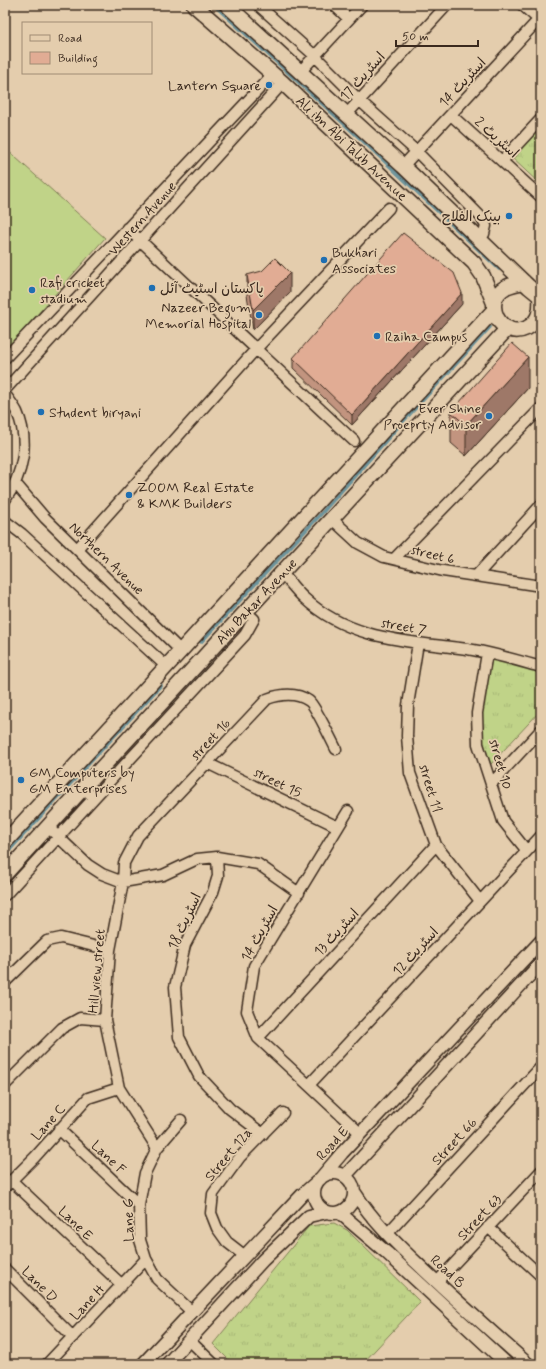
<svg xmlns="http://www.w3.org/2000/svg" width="546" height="1369" font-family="Mynerve,'Playpen Sans Arabic',sans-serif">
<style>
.grass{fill:url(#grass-tufts);stroke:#7e7e53}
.garden{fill:#c0d388;stroke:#7e7e53}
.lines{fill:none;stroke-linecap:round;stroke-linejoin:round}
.stream{stroke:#6d949c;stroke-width:3.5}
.minor-casing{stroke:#3b2a1e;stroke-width:13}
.tertiary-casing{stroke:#3b2a1e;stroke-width:15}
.secondary-casing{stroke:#3b2a1e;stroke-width:17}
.minor{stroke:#e4cdad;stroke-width:10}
.tertiary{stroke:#e4cdad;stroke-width:12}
.secondary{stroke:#e4cdad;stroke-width:14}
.wall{fill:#c2947f;stroke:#3b2a1e}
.shaded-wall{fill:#9e7868;stroke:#3b2a1e}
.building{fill:#e1ac94;stroke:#3b2a1e}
.poi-dot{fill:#1f6fb2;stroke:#e4cdad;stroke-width:1.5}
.labels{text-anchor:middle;stroke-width:3.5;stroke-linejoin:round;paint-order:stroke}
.street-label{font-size:14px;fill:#3b2a1e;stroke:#e4cdad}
.poi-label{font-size:14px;fill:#3b2a1e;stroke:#e4cdad;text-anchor:start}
</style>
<defs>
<pattern id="grass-tufts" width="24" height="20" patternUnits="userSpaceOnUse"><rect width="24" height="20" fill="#c0d388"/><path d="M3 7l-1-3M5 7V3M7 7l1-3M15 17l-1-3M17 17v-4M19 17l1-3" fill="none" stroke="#a6b575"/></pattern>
</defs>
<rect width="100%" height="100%" fill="#e4cdad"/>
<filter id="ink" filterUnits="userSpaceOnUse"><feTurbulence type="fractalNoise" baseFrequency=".025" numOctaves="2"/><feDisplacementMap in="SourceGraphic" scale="8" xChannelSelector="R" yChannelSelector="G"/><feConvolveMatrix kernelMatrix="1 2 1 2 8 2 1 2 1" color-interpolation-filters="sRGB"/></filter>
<g filter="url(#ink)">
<!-- grass -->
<path class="grass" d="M541 124V185L511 157Z
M489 658 541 670V710L491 764 482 740 481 720Z
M334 1223 347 1230 420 1302 362 1364H233L213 1344 309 1226Z"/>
<!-- garden -->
<path class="garden" d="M5 148 105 238 12 343 5 347Z"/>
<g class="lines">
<!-- stream -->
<path class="stream" d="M214 5 364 142 499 269
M201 642 321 514 397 428 490 327
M5 855 161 685"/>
<!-- minor casing -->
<g class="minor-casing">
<path id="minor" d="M258 5 315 56 359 100 417 152 481 217 486 226 484 234 480 239
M334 5 349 19
M522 5 539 20
M300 72 362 5
M347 114 447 5
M451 115 541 197
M502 161 541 119
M403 166 541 17
M127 228 354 441
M5 358 273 74
M5 390 283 83
M5 394C9 400 14 406 17 412 30 441 23 475 5 500
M16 484 45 518 181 651
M332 519 358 543 384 557 443 571 541 586
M5 521 22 534 167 667
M77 549 256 349 389 208
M394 559 541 408
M282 573C289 581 296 591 304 598 351 642 413 641 473 650 496 654 519 661 541 667
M476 576 541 505
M418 643 408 705 407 736 410 773 436 845 480 901
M487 653 477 713 478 744 503 821 527 851
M207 763 338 827
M491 784 541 730
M83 787 94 798 245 635 254 619 246 612
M348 811 254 966 247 1011 258 1038 360 1133
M48 827 88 865 102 874 123 882 163 875 197 859 217 857 218 876 213 892 185 945 175 987 179 1037 199 1076 230 1109 263 1134
M217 857 258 864 299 893
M5 895 94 798
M5 982 47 941 61 938 110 950
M258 1038 436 845
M5 1085 62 1028 80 1018 105 1020
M309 1085 541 836
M181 1120 157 1148 145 1173 139 1205 140 1240 146 1259 157 1279 192 1312
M59 1129 139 1205
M157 1148 119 1088 105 1020 110 950 123 882 124 863 138 836 267 699C281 694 296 692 309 701 314 704 332 741 336 749
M11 1180 122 1285
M5 1187 35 1157 88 1098 119 1088
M488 1227 541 1276
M387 1234 541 1067
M245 1256 227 1242 217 1228 211 1213 213 1194 240 1157 283 1113
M5 1269 73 1337
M437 1282 541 1171
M189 1340 214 1364
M47 1364 146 1259"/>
</g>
<!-- tertiary casing -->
<g class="tertiary-casing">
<path id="tertiary" d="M314 1193a20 20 0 1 1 40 0a20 20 0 1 1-40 0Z
M345 1176 541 963
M355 1193C374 1223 399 1246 424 1270 458 1302 493 1333 528 1364
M340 1213 387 1253 507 1364
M143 1364 303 1194 320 1179 342 1153 541 941
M167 1364 263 1260 309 1216 327 1212"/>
</g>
<!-- secondary casing -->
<g class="secondary-casing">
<path id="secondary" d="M194 5 283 83 474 263 483 276 494 303
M227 5 403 166 529 287 540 296C541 309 540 321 527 328 501 341 480 301 506 287 512 284 518 283 524 282
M5 842 494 310
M5 874 94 776 508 328"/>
</g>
<!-- minor -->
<use href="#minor" class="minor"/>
<!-- tertiary -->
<use href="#tertiary" class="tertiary"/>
<!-- secondary -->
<use href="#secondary" class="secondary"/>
</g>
<!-- wall -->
<path class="wall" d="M247 275 290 292 253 330 247 295Z
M462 304 352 425 293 368V358Z
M528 388 466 456 451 443V412Z"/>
<!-- shaded-wall -->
<path class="shaded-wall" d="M290 273V292L253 330V310Z
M462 293V304L352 425V415Z
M528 357V388L466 456V425Z"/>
<!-- building -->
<path class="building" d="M403 233 454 273 462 293 352 415 293 358Z
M275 258 290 273 253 310 247 275 262 271Z
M512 343 528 357 466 425 451 412Z"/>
</g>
<!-- markers -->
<g class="poi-dot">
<circle cx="269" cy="85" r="4"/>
<circle cx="509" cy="216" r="4"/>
<circle cx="324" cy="260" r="4"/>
<circle cx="152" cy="288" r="4"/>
<circle cx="32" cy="290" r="4"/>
<circle cx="259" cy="315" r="4"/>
<circle cx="377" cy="336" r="4"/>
<circle cx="41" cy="412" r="4"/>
<circle cx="489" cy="416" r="4"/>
<circle cx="129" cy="495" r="4"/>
<circle cx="21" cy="780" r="4"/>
</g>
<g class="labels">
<!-- street labels -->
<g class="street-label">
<text transform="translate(362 76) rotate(-48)" y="5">اسٹریٹ 17</text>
<text transform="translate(462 82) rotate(-47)" y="5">اسٹریٹ 14</text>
<text transform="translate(497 137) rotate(42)" y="5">اسٹریٹ 2</text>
<text transform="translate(352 148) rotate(43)" y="5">Ali ibn Abi Talib Avenue</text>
<text transform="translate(142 218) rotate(-48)" y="5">Western Avenue</text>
<text transform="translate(433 554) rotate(13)" y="5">street 6</text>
<text transform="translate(107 558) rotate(44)" y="5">Northern Avenue</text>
<text transform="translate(256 601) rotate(-47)" y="5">Abu Bakar Avenue</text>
<text transform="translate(404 626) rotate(10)" y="5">street 7</text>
<text transform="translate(210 739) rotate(-47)" y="5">street 16</text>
<text transform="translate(501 764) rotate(74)" y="5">street 10</text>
<text transform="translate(278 782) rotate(26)" y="5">street 15</text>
<text transform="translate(431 788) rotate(73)" y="5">street 11</text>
<text transform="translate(184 921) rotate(-65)" y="5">اسٹریٹ 18</text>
<text transform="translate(336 932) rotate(-47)" y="5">اسٹریٹ 13</text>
<text transform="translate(259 933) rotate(-61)" y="5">اسٹریٹ 14</text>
<text transform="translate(415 951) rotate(-47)" y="5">اسٹریٹ 12</text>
<text transform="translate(96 971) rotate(-85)" y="5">Hill view street</text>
<text transform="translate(48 1122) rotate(-48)" y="5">Lane C</text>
<text transform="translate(454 1141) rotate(-47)" y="5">Street 66</text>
<text transform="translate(332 1143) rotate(-48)" y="5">Road E</text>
<text transform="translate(228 1154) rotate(-50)" y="5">Street 12a</text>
<text transform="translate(109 1157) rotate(44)" y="5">Lane F</text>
<text transform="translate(479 1217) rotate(-47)" y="5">Street 63</text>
<text transform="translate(128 1220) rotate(-91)" y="5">Lane G</text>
<text transform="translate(76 1223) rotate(44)" y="5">Lane E</text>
<text transform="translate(448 1271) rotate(43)" y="5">Road B</text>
<text transform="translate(40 1284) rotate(45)" y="5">Lane D</text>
<text transform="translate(87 1302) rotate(-47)" y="5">Lane H</text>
</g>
<!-- poi labels -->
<g class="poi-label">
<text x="261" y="90" text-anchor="end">Lantern Square</text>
<text x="501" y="221" text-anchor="end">بینک الفلاح</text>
<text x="332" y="257">Bukhari<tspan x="332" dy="16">Associates</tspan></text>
<text x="40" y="287">Rafi cricket<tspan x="40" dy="16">stadium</tspan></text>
<text x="160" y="293">پاکستان اسٹیٹ آئل</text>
<text x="251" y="312" text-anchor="end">Nazeer Begum<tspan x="251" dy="16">Memorial Hospital</tspan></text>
<text x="385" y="341">Raiha Campus</text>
<text x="481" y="413" text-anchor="end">Ever Shine<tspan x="481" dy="16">Proeprty Advisor</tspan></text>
<text x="49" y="417">Student biryani</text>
<text x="137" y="492">ZOOM Real Estate<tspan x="137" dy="16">&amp; KMK Builders</tspan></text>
<text x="29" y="777">GM Computers by<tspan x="29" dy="16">GM Enterprises</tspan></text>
</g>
</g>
<!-- margin -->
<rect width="546" height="1369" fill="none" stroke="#e4cdad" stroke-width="20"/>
<rect x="10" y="10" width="526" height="1349" fill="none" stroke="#3b2a1e" stroke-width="1.5" filter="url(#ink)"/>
<!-- legend -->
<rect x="22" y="22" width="130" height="52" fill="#e4cdad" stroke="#a08c74"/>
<rect x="30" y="35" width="20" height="6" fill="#e4cdad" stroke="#a08c74"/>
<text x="58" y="42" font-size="12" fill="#3b2a1e">Road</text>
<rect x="30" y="52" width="20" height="12" fill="#e1ac94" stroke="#a08c74"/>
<text x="58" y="62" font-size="12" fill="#3b2a1e">Building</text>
<!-- scale -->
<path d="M396 40v6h82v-6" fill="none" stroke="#3b2a1e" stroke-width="2"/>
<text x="402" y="40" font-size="12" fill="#3b2a1e" stroke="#e4cdad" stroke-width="3" paint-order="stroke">50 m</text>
</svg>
